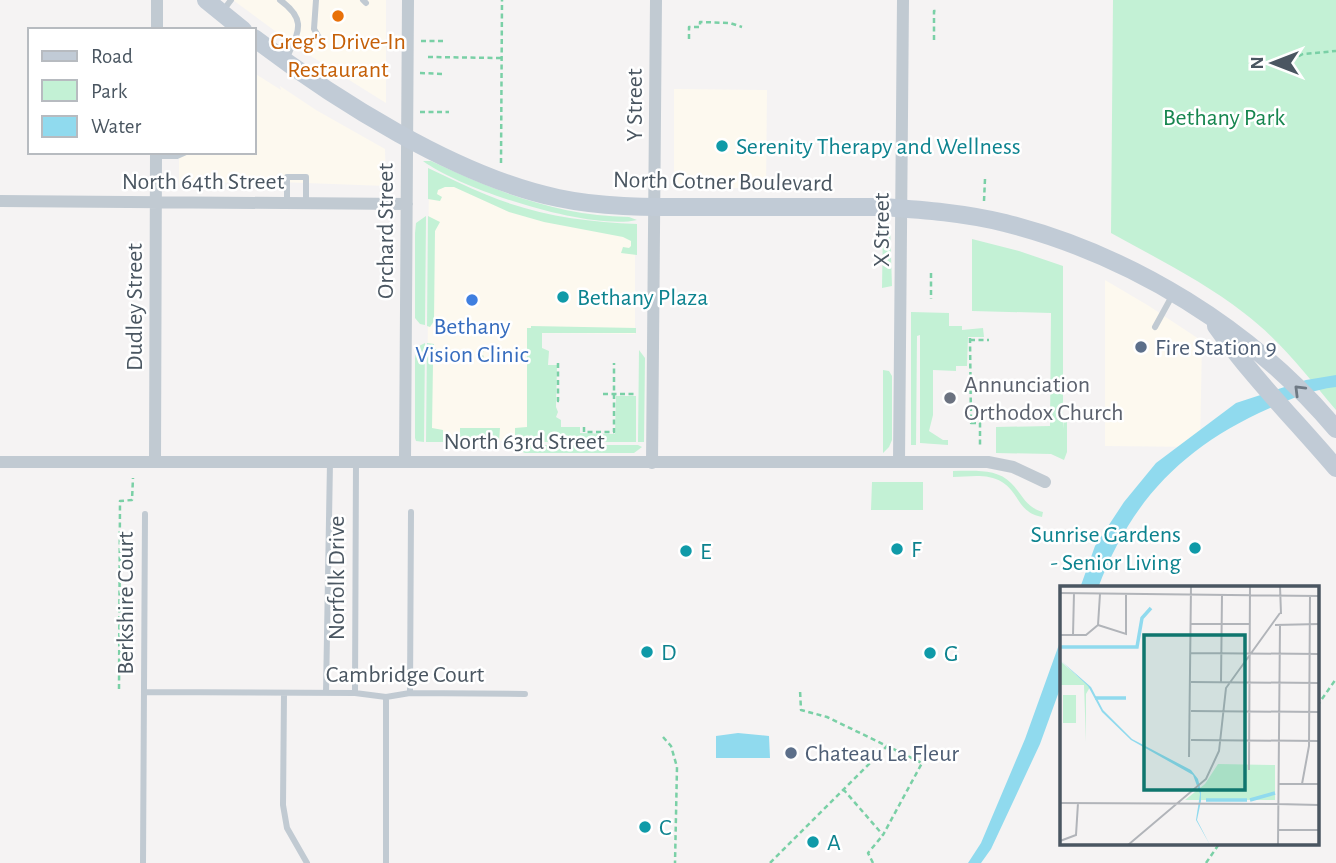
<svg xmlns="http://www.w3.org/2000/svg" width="1336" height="863" font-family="'Alegreya Sans',sans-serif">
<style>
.commercial{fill:#fdf9ef}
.green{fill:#c3f1d5}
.water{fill:#90daee}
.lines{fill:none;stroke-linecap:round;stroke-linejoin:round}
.path{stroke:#7ad0a6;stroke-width:2.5;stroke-dasharray:5 3.5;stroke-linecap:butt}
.lane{stroke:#c1cad2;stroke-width:6}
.street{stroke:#c1cad2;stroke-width:12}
.secondary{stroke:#c1cbd6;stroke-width:18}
.oneway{stroke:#6e7984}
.food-dot{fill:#e8710a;stroke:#fff;stroke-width:2.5}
.culture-dot{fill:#0f9aa8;stroke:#fff;stroke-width:2.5}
.shop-dot{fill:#3f7fe0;stroke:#fff;stroke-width:2.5}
.service-dot{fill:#5c6f8a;stroke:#fff;stroke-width:2.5}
.worship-dot{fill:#6b7280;stroke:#fff;stroke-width:2.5}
.labels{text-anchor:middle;stroke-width:5;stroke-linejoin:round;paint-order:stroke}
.food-label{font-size:24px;fill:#c56008;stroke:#fff}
.street-label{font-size:24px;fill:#4a5661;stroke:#fff}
.park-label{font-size:24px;fill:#17864f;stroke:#fff}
.culture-label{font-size:24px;fill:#0d838f;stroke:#fff;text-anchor:start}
.shop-label{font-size:24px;fill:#366cbe;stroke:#fff}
.service-label{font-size:24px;fill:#4e5e75;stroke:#fff;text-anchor:start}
.worship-label{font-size:24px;fill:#5b616d;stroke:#fff;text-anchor:start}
.inset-river{fill:none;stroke:#90daee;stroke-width:3.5}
.inset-road{fill:none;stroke:#b1b4b9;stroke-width:2}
.view{fill:#0f766e;fill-opacity:0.15;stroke:#0f766e;stroke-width:3.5}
.inset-edge{fill:none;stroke:#4a5661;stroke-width:3.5}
</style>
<rect width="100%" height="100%" fill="#f5f3f3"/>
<!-- commercial -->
<path class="commercial" d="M233 0H386V103L298 48Z
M254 73 281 90 280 86 316 110 385 149 386 186 279 182 179 183V152H254Z
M674 89 767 90 766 188H674Z
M429 173 467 190 553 219 635 227V334L530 333V441H427Z
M1105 280 1149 306 1202 341 1200 447 1105 446Z"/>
<!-- green -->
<path class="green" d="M1113 0H1336V410C1307 376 1280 340 1244 313 1203 281 1156 258 1111 233Z
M423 161H431C495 191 557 216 629 217L637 220C590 231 462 190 423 161Z
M428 168C448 177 467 187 487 195 535 215 585 222 637 224V255L621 253 623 247 629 248 631 246V241L623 237 544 222 509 212 454 187H445L438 190 437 194 442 197 440 201 428 199Z
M426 216 425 325 420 324 415 318V233L416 223Z
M428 216 440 222 435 231 434 321 430 327 427 326Z
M883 224 890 226 892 286 882 288Z
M972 239 1019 251 1063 266V429L1064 417 1067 420V452L1064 460 1051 454 996 453V427L1050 426 1051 313 972 311Z
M911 312 949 313V326H962V330L983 328 984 337H968L967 366H956V371L933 370V415L929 431 943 440H948V445L920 443V335L917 336 916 445H911Z
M531 326 636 328V333H542V348L549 351 548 365H557L556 407 558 412 556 417 561 420V427H580V433L615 434 616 396H636V442H515V428L527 427V328H531Z
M425 343 424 442 416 441 415 438V358L417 347Z
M427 343 434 344V349H439V362L433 363 432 428 443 430V442H426Z
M639 350 645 358 644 442H638Z
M883 370 889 371 892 376V440L889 447 883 453Z
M460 428H500L499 442H460Z
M516 445H638L642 447 634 453H525L518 450Z
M953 471C972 471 997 468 1011 483 1023 495 1025 507 1043 512L1042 517C1017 512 1020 493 1002 482 987 473 969 477 953 477Z
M872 482H923V510H871Z"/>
<!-- water -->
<path class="water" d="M1336 375V387C1311 390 1293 398 1270 408 1184 446 1131 500 1098 588H1080L1095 546 1124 502 1156 463 1236 403 1306 380Z
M1061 639V686L1040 744 991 849 981 863H968L981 843 1025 739Z
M738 733 769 736 770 758H716V736Z"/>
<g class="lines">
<!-- path -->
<path class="path" d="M689 39V27H700V22L730 23 742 27
M934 40V11H938
M421 41H445
M428 57 501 58
M1276 68 1303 54 1336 51
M420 73 445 74
M420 112H449
M501 163 502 0
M984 201 985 179
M931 273V299
M440 326H444
M970 338 971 423H980V446
M970 340H989
M482 347V358
M558 363V401H561
M603 394H637
M971 417 989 418
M584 427V432H614V363
M119 689 120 501 132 500 133 478
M1317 706 1336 679
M663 737 671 746 677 767 675 863
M843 789 883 835 922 763 887 746
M770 863 887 746 827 717 801 710 800 690
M873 863 868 853 883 835
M1206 863 1219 844"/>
<!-- lane -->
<path class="lane" d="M280 0C309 21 297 33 286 60
M316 0 314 29 324 46
M363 0 366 3
M222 12 231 0
M156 156H177L186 152
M287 203V177H306V203
M1155 327 1172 296
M144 692 355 693 386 697 410 693 525 694
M326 693 330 462
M355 693 356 462
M410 693 411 512
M284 694 283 805 287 828 307 863
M386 697V863
M143 863 145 514"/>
<!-- street -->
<path class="street" d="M157 30V0
M0 201 407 204
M899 461 903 0
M0 462H988L1013 467 1045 482
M155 462 156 152
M405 462 408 0
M652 463 656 0"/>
<!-- secondary -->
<path class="secondary" d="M206 0 243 30
M254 38C335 100 457 177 558 198 605 208 654 207 701 207 762 207 822 207 883 207 924 210 965 213 1005 223 1131 255 1252 329 1336 429
M1216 326C1252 377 1296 421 1336 468"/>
</g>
<!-- one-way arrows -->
<defs><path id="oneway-chevron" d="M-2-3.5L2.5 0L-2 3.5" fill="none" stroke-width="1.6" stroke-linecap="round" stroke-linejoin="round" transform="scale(1.75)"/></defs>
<use class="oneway" href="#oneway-chevron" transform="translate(1299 390) rotate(-135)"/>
<!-- markers -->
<circle class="food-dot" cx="338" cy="16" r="7"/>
<g class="culture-dot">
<circle cx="722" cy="146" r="7"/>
<circle cx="563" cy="297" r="7"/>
<circle cx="1195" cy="548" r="7"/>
<circle cx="897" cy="549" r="7"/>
<circle cx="686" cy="551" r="7"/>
<circle cx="647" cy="652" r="7"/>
<circle cx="930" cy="653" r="7"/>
<circle cx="645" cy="827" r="7"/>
<circle cx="813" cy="842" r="7"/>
</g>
<circle class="shop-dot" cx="472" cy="300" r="7"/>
<g class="service-dot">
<circle cx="1141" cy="347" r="7"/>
<circle cx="791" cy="753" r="7"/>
</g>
<circle class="worship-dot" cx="950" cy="398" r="7"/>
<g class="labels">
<!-- food labels -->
<g class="food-label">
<text x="338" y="49">Greg's Drive-In<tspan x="338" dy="28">Restaurant</tspan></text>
</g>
<!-- street labels -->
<g class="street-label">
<text transform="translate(634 105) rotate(-90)" y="8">Y Street</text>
<text x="203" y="189">North 64th Street</text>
<text transform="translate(723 181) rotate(1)" y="8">North Cotner Boulevard</text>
<text transform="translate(881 230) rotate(-90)" y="8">X Street</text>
<text transform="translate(385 231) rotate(-90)" y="8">Orchard Street</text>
<text transform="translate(134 307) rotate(-90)" y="8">Dudley Street</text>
<text x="524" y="449">North 63rd Street</text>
<text transform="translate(336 578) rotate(-90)" y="8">Norfolk Drive</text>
<text transform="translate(125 603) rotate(-90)" y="8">Berkshire Court</text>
<text x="405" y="682">Cambridge Court</text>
</g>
<!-- park labels -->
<g class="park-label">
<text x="1224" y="125">Bethany Park</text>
</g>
<!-- culture labels -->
<g class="culture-label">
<text x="736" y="154">Serenity Therapy and Wellness</text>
<text x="577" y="305">Bethany Plaza</text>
<text x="1181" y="542" text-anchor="end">Sunrise Gardens<tspan x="1181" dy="28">- Senior Living</tspan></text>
<text x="911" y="557">F</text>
<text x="700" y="559">E</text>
<text x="661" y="660">D</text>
<text x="944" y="661">G</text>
<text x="659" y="835">C</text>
<text x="827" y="850">A</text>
</g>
<!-- shop labels -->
<g class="shop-label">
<text x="472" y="334">Bethany<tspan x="472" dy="28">Vision Clinic</tspan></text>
</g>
<!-- service labels -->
<g class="service-label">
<text x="1155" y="355">Fire Station 9</text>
<text x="805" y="761">Chateau La Fleur</text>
</g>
<!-- worship labels -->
<g class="worship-label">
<text x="964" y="392">Annunciation<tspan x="964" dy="28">Orthodox Church</tspan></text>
</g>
</g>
<!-- overview -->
<g transform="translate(1060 586)">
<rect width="259" height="259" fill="#f5f3f3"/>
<path d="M0 75 30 101 26 108V156L24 99H0ZM3 109H16V137H3ZM158 178 215 179V214H125L145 198Z" fill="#c3f1d5"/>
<path d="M0 74 31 101 43 124 72 153 131 184 138 193 141 205V215L137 234 150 259 136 234 140 208 133 189 71 154 42 126 28 100Z" fill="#90daee"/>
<path class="inset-river" d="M0 61H77L82 32 91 22M35 112H66M146 214H187M190 214 215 207"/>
<path class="inset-road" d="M220 0 221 28M0 7 259 10M131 38H190M38 39 66 48V8M38 39 40 8M215 39 259 38M0 49H26L38 39M13 49 14 7M131 67 259 68M131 96 259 97M161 96 162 9M131 125 259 126M131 154 259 155M129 171 131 0M189 184 190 0M219 198H259M242 198 249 160 250 9M0 217 218 218M217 218 259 219M218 244H259M0 255 16 249 18 217M68 259 146 193 159 165 166 102 220 27M218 259 220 38"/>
<path class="view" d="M84 49H185V204H84Z"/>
<rect width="259" height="259" class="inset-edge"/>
</g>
<!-- legend -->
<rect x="28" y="28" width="228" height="126" fill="#ffffff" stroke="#b7bbc0" stroke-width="2"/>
<rect x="42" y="51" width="35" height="10" fill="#c1cbd6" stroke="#b7bbc0" stroke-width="2"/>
<text x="91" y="63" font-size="21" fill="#4a5661">Road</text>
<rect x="42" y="80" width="35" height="21" fill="#c3f1d5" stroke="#b7bbc0" stroke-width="2"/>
<text x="91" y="98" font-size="21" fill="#4a5661">Park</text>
<rect x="42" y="116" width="35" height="21" fill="#90daee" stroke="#b7bbc0" stroke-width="2"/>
<text x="91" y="133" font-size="21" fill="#4a5661">Water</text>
<!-- north arrow -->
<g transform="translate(1273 63) rotate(270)" stroke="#ffffff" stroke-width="5" paint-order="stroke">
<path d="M0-5L12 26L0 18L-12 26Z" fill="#4a5661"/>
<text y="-10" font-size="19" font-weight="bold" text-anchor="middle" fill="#4a5661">N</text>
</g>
</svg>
